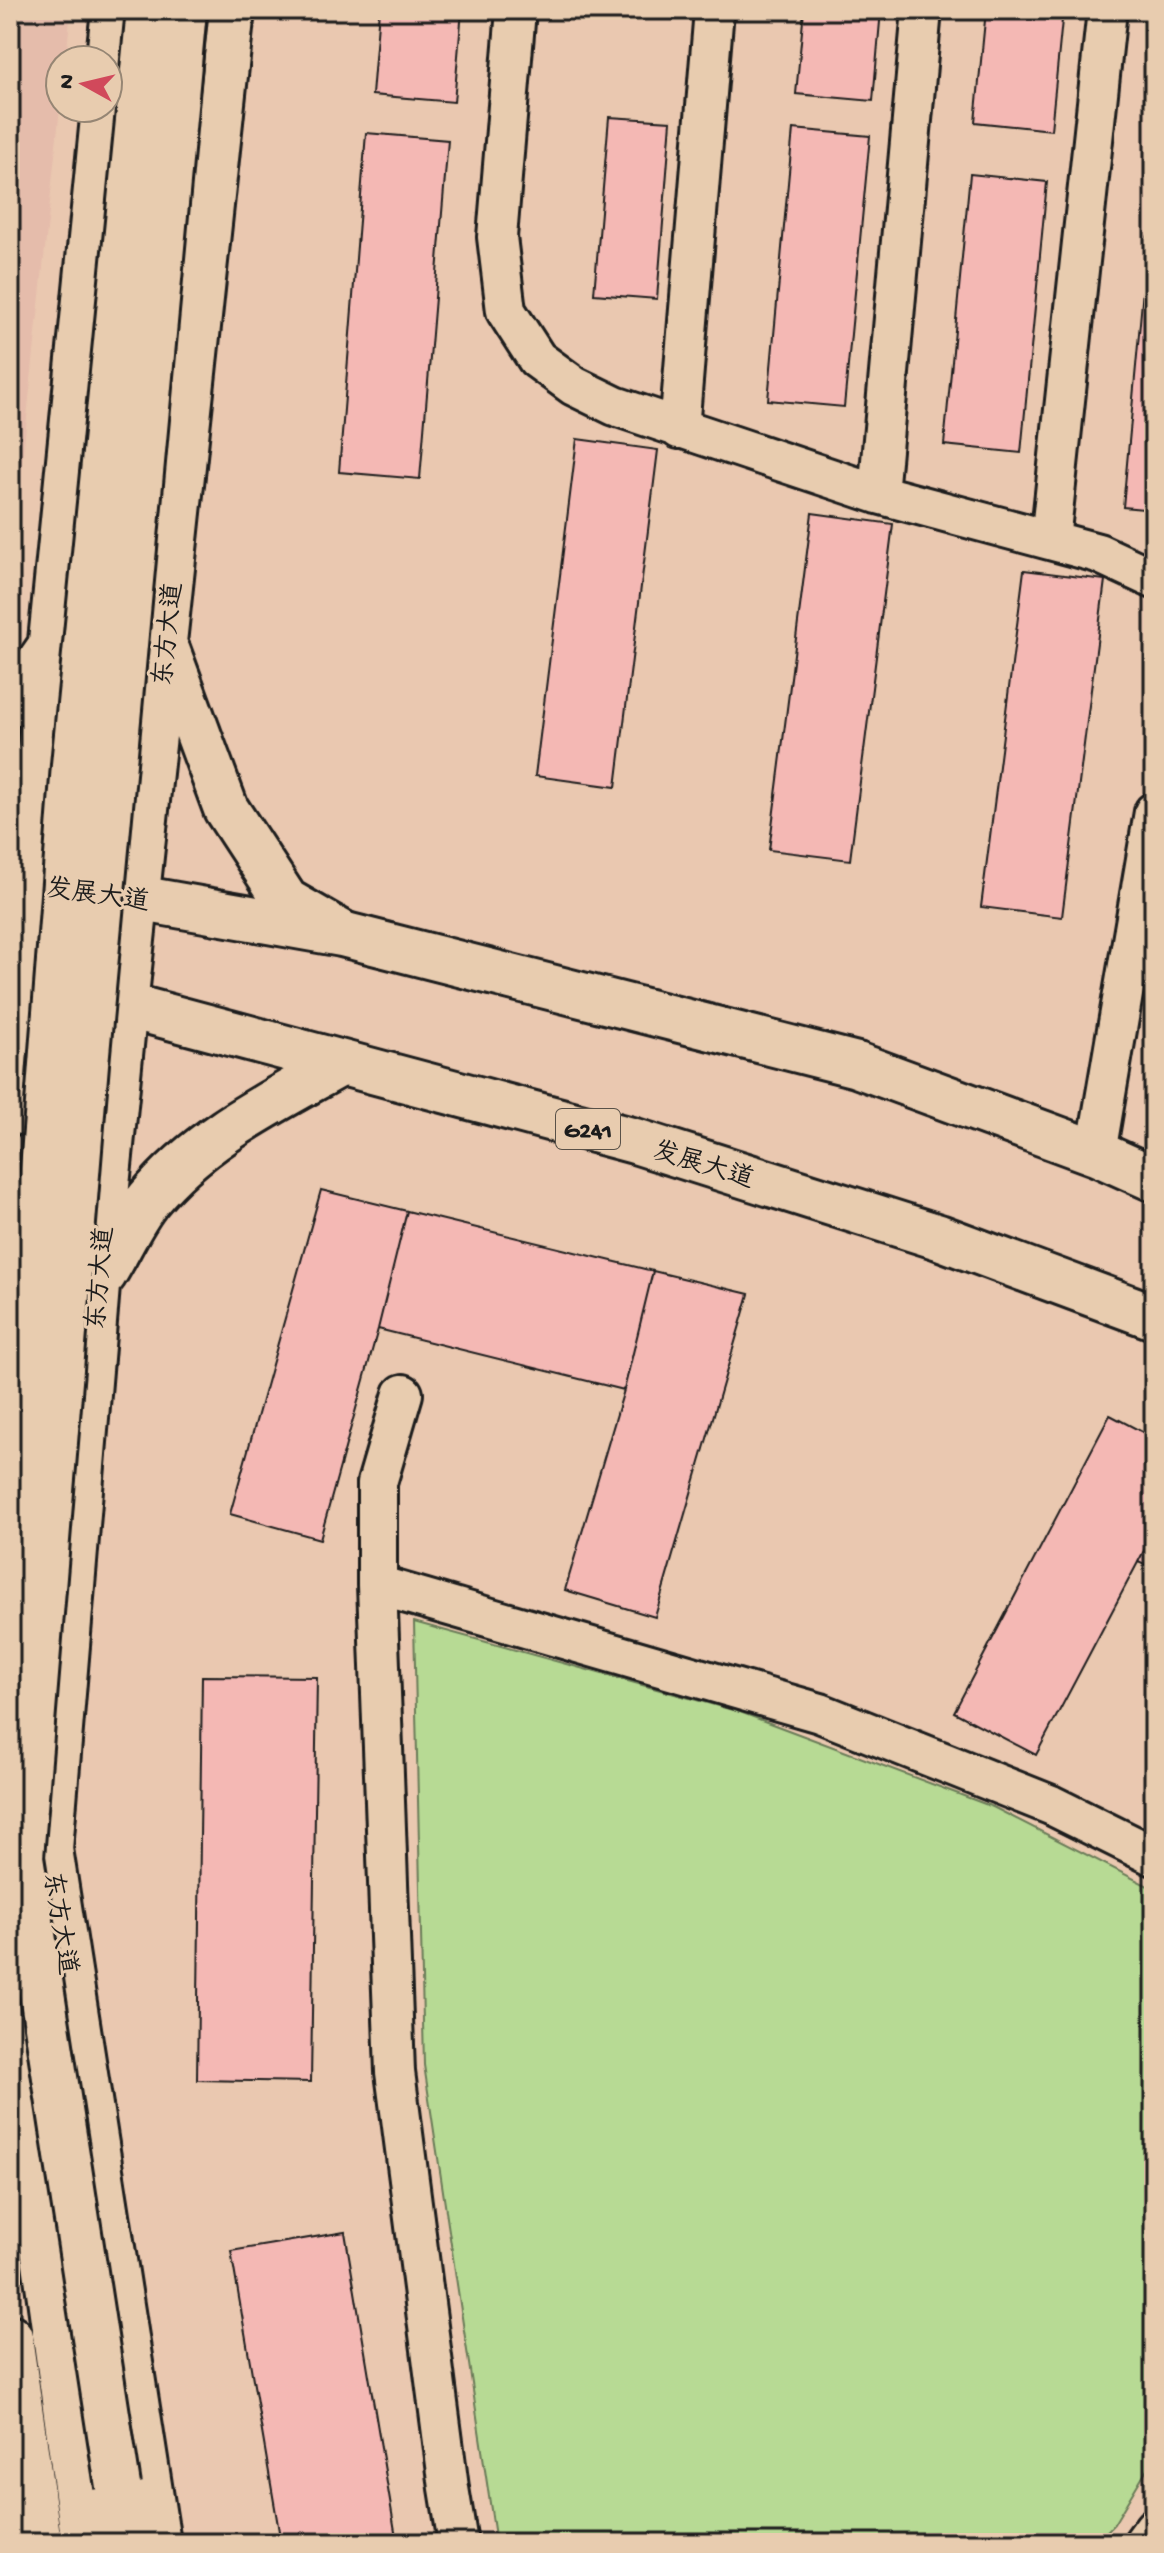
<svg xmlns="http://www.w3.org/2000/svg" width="1164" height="2553" font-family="'Gochi Hand','LXGW WenKai TC',sans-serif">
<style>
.built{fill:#e5bcab}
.green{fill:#b7da94;stroke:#6a7b58;stroke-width:2}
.building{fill:#f4b8b4;stroke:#1c1c1c;stroke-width:2}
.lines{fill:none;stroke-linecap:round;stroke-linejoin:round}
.minor-casing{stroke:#1c1c1c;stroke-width:44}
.major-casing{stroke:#1c1c1c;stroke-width:50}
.highway-casing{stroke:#1c1c1c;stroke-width:50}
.minor{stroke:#e8ccaf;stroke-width:38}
.major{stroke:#e8ccaf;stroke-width:44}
.highway{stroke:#e8ccaf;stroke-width:44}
.major-bridge-casing{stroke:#1c1c1c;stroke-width:50;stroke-linecap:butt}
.major-bridge{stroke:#e8ccaf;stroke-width:44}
.labels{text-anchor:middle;stroke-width:6;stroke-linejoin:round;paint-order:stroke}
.shield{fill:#e8ccaf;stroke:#595148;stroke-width:2}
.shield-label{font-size:24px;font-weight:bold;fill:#1c1c1c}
.street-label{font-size:26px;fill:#1c1c1c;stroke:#e8ccaf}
</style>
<rect width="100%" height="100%" fill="#eac8b0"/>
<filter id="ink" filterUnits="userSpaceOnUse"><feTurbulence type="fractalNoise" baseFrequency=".0125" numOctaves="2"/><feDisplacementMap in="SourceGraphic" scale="16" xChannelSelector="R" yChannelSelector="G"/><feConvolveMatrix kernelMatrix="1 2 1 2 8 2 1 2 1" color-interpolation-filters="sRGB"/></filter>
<g filter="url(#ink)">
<!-- built -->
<path class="built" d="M10 10H71L66 60H60V108L10 577Z"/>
<!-- green -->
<path class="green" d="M414 1622 740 1712 993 1807 1154 1889V2457L1114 2524 1096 2543H496L424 2065Z"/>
<!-- building -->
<path class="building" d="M379 10H462L454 102 372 95Z
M804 10H881L873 101 796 94Z
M986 10H1063L1051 130 975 122Z
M609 117 671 121 657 299 594 294Z
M793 129 870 136 844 407 768 400Z
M366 133 448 140 420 479 339 472Z
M1154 137V184H1150Z
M970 174 1047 182 1021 453 944 445Z
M1148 236H1154V510L1123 507Z
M577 439 658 450 616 787 535 776Z
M812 513 893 524 850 860 769 850Z
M1024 570 1105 580 1062 917 981 907Z
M321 1190 407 1211 378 1329 320 1539 230 1514Z
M407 1211 653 1271 624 1390 378 1329Z
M653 1271 749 1294 655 1617 565 1590 624 1390Z
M1110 1415 1154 1438V1532L1036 1755 954 1712Z
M1154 1532V1569L1138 1562Z
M202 1676 317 1677 311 2082 197 2080Z
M345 2232 397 2543H281L231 2251Z"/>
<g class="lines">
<!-- minor casing -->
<g class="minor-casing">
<path id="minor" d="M516 10 497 237 506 311 537 359 574 386 615 406 878 494 1098 553 1154 579
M679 429 714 10
M878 494 922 10
M1050 540 1107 10
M1096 1153 1154 812
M377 1585V1483L403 1394
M458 2543 449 2488 395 2072 377 1585 820 1713 1051 1805 1154 1856
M1143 2543 1154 2528"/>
</g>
<!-- major casing -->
<g class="major-casing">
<path id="major" d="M108 66 114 10
M168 652 226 809 286 901 340 932
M10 704 49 648
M10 1114 27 883 104 108
M104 1274C119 1250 131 1221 149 1199 200 1137 271 1103 340 1064
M10 2010 84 2543
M10 2337 39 2543
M118 2486 127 2543
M158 2543 50 1849 97 1286 125 1005 232 10"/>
</g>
<!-- highway casing -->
<g class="highway-casing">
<path id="highway" d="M10 880 137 898 342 934 857 1065 1096 1153 1154 1179
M10 987 125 1005 635 1141 939 1237 1154 1317"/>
</g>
<!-- minor -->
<use href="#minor" class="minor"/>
<!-- major -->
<use href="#major" class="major"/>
<!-- highway -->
<use href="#highway" class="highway"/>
<!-- major-bridge casing -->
<g class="major-bridge-casing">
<path id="major-bridge" d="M10 1599 74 765 149 10
M118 2486 21 1857 86 1064 184 10"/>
</g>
<!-- major-bridge -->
<use href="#major-bridge" class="major-bridge"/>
</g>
</g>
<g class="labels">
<!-- shield labels -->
<rect class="shield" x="556" y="1109" width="64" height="40" rx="6"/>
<g class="shield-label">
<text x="588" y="1137">G241</text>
</g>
<!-- street labels -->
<g class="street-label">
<text transform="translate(166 634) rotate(-84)" y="9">东方大道</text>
<text transform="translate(98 893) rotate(8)" y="9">发展大道</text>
<text transform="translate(704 1163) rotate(17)" y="9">发展大道</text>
<text transform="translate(98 1278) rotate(-85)" y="9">东方大道</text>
<text transform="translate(62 1923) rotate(81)" y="9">东方大道</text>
</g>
</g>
<!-- margin -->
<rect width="1164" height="2553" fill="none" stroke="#e8ccaf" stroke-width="40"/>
<rect x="20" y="20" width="1124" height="2513" fill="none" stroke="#1c1c1c" stroke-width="3" filter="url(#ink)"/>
<!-- north arrow -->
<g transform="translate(84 84) rotate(278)"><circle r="38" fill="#e8ccaf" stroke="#968674" stroke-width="2"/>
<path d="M0-6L14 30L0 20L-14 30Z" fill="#d1495b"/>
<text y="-12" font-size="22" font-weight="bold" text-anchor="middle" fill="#1c1c1c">N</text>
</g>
</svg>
